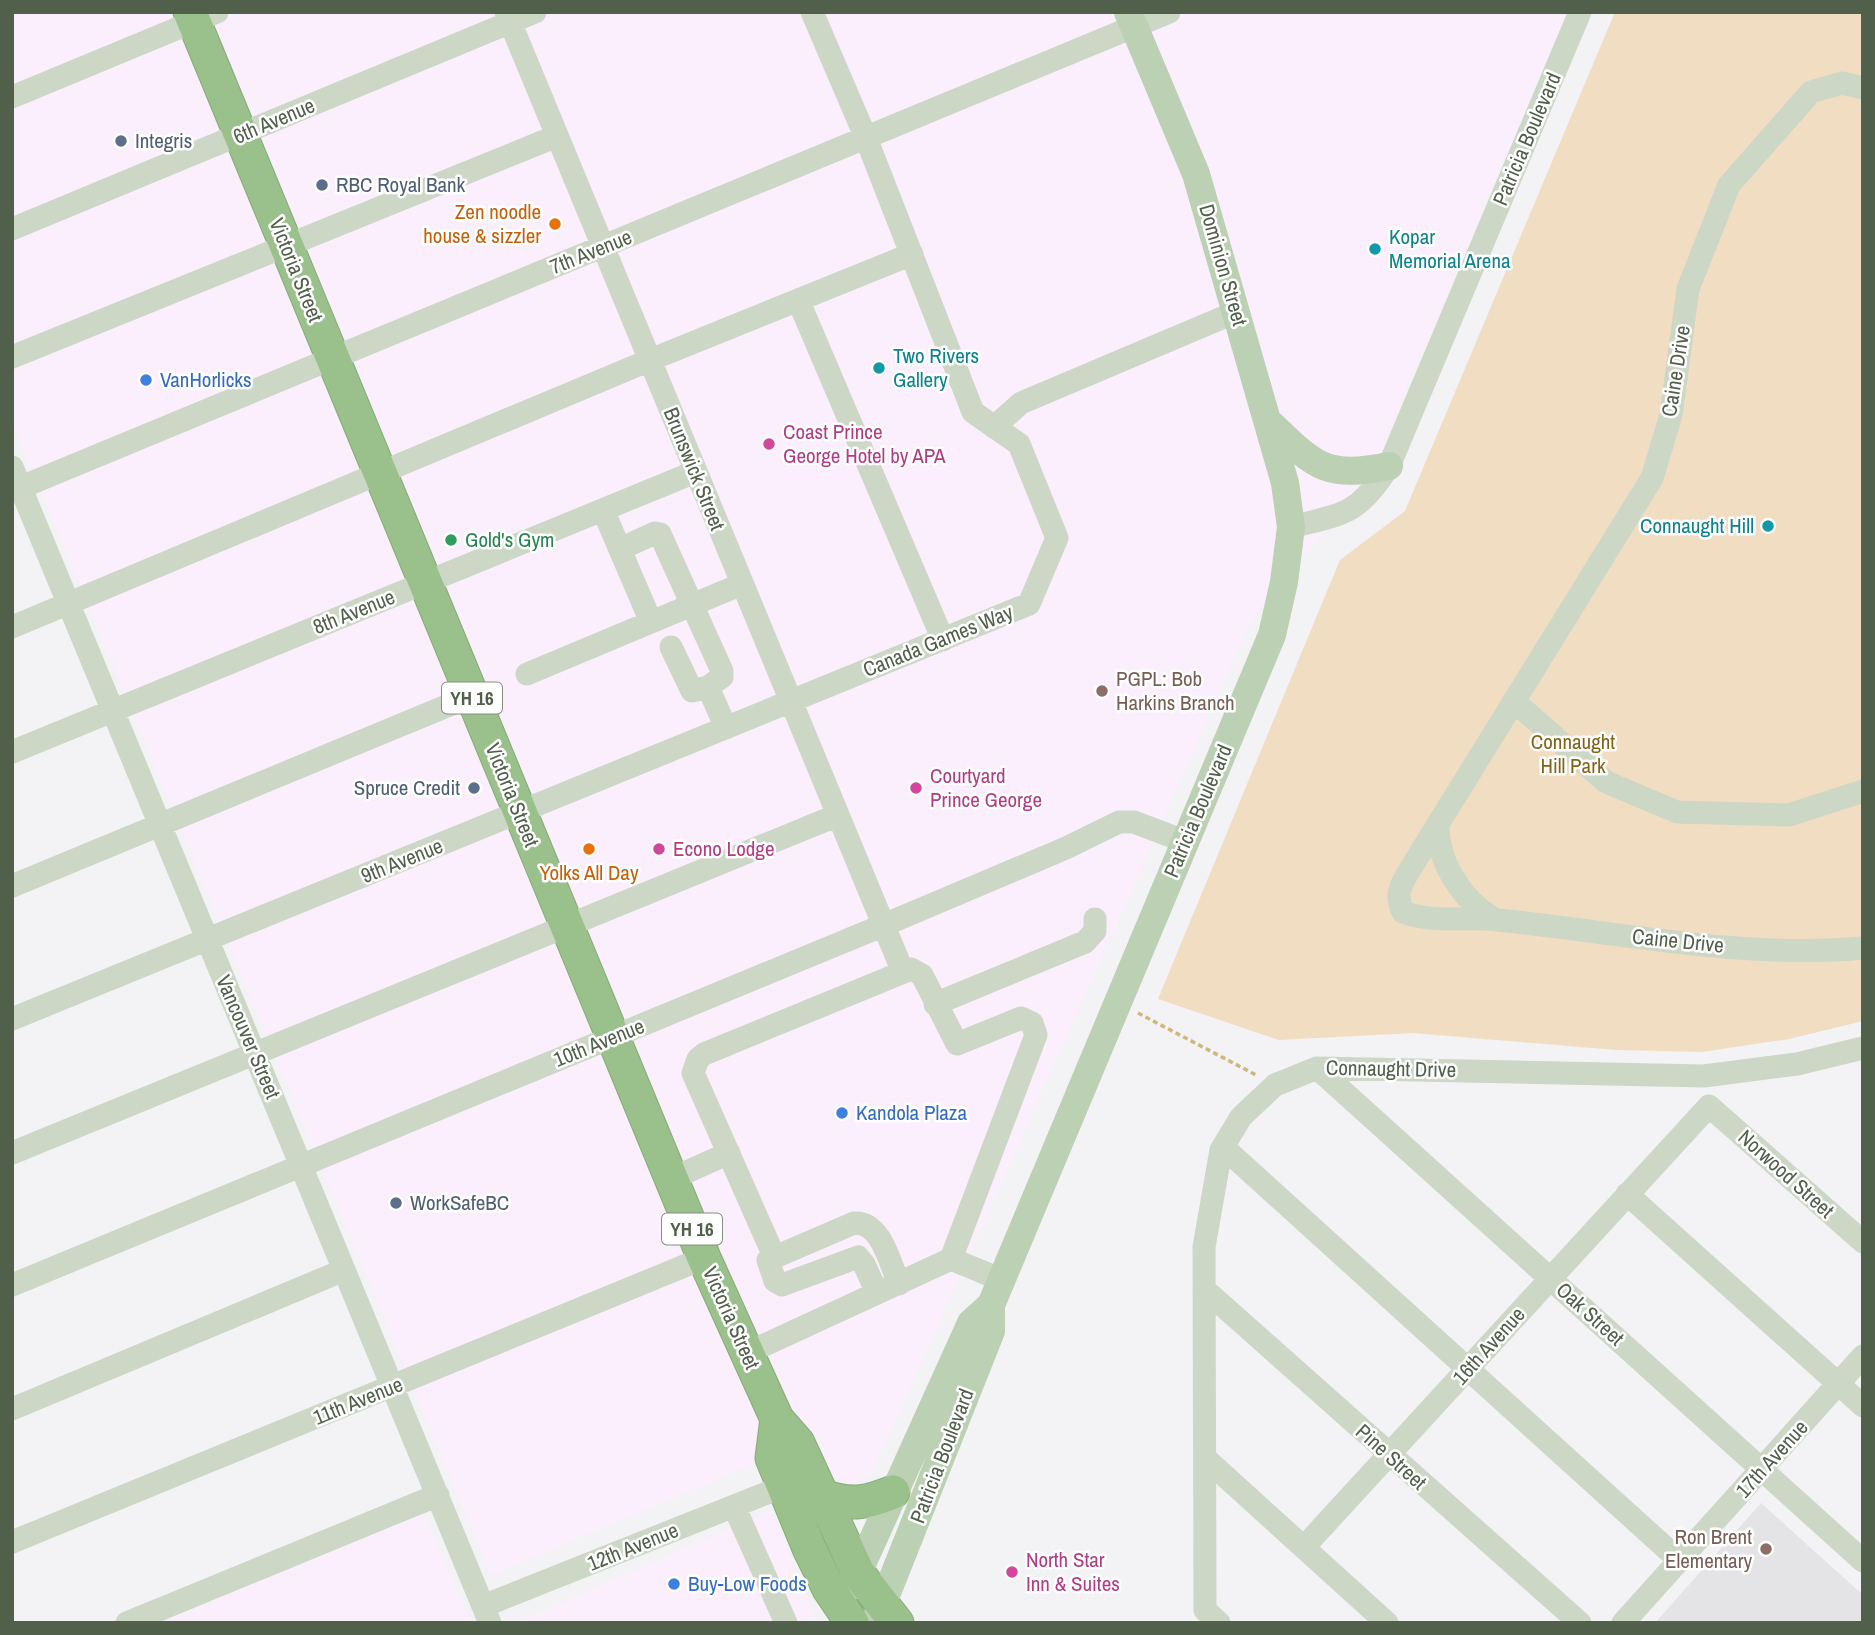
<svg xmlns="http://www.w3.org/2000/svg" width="1875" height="1635" font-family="'Archivo Narrow',sans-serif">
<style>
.commercial{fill:#fbeefd}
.education{fill:#e4e4e6}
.green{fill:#f1ddc2}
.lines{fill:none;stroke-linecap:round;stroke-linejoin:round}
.highway-casing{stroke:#85ac76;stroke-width:35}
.path{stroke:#cfb67a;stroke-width:3.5;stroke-dasharray:5 3.5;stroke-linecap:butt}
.minor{stroke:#ccd7c6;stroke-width:23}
.major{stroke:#bcd0b3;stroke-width:28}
.highway{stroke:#9ac08b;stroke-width:33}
.service-dot{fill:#5c6f8a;stroke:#fff;stroke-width:2.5}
.food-dot{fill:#e8710a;stroke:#fff;stroke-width:2.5}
.culture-dot{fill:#0f9aa8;stroke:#fff;stroke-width:2.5}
.shop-dot{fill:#3f7fe0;stroke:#fff;stroke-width:2.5}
.hotel-dot{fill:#d1479c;stroke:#fff;stroke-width:2.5}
.leisure-dot{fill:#2e9e5b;stroke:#fff;stroke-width:2.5}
.education-dot{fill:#8d6e63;stroke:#fff;stroke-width:2.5}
.labels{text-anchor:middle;stroke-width:5;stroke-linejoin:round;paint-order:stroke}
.shield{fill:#fff;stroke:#859080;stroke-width:2}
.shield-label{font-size:19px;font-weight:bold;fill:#51604a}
.street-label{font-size:21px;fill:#51604a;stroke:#fff}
.service-label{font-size:21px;fill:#4e5e75;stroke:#fff;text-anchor:start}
.food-label{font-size:21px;fill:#c56008;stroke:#fff;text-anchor:end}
.culture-label{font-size:21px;fill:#0d838f;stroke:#fff;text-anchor:start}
.shop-label{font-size:21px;fill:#366cbe;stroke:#fff;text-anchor:start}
.hotel-label{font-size:21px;fill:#b23c85;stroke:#fff;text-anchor:start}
.leisure-label{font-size:21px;fill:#27864d;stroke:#fff;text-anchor:start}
.education-label{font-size:21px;fill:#785e54;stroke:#fff;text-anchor:start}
.park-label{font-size:21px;fill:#846318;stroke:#fff}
</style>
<rect width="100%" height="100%" fill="#f3f2f5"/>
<!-- commercial -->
<path class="commercial" d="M12 12H1567L1369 476 1252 619 905 1399 871 1473 855 1487 833 1478 813 1439 491 1575 12 422Z
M771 1510 813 1614 810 1623H517Z
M423 1513 471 1623H161Z"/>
<!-- education -->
<path class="education" d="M1761 1503 1863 1595V1623H1655Z"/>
<!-- green -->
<path class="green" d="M1615 12H1863V1021L1789 1039 1702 1052 1616 1050 1413 1033 1279 1040 1158 999 1340 560 1405 511Z"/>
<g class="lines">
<!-- highway casing -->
<g class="highway-casing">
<path id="highway" d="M190 12 704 1258 777 1419 798 1443 858 1573 897 1623
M777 1419 772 1458 809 1548 829 1589 852 1623
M823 1496C850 1506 867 1503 893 1492"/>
</g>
<!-- path -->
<path class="path" d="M1138 1013 1258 1076"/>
<!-- minor -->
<path class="minor" d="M506 12 903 972
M1863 88 1842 83 1811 92 1729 185 1688 289 1671 415 1652 478 1409 871C1400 886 1395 895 1403 912 1434 924 1466 916 1498 920 1618 932 1741 959 1863 948
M12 97 217 12
M12 229 535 12
M799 302 943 640
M12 357 557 136
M994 427 1021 403 1236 312
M12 467 490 1623
M12 491 1169 12
M603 510 651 622
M1291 527C1344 514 1359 514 1389 466L1580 12
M620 549 655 533 660 534 722 671V677L708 687 692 691 671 647
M12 627 650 360 912 254
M527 674 742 584
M708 687 726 728
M1516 703 1606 782 1677 812 1789 815 1863 791
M12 752 695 472
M1438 824C1437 862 1462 900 1494 919
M12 886 471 696
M935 1004 1085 942 1095 931V919
M12 1019 1029 604 1057 538 1019 444 973 412 866 138 812 12
M1317 1068 1863 1561
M1709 1106 1863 1242
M1223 1147 1680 1561
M12 1153 838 815
M671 1179 729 1153
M1627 1194 1863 1406
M774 1256 693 1073 698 1059 704 1054 911 969 922 975 957 1044 1021 1018 1032 1023 1036 1035 951 1259 1002 1280
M12 1285 884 925 1066 848 1119 822H1134L1184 841
M1204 1289 1580 1623
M877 1293 864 1264 858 1257 782 1285 775 1281 768 1260 854 1223C881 1221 890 1263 899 1284
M747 1353 951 1259
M12 1409 344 1270
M1205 1458 1387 1623
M734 1506 786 1623
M12 1542 704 1258
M1304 1547 1709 1106
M483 1606 782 1487
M127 1623 438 1495
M1219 1623 1205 1610 1204 1247 1221 1150 1241 1117 1275 1085 1317 1068 1704 1076 1797 1064 1863 1048
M1623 1623 1863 1356"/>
<!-- major -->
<path class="major" d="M1270 423C1315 466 1325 479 1389 466
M852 1586 971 1323 991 1305
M875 1623 991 1331V1305L1272 635 1284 582 1291 527 1285 483 1196 174 1128 12"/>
<!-- highway -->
<use href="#highway" class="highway"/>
</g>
<!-- markers -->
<g class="service-dot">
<circle cx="121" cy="141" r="7"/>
<circle cx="322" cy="185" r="7"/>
<circle cx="474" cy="788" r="7"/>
<circle cx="396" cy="1203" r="7"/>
</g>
<g class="food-dot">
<circle cx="555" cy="224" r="7"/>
<circle cx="589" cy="849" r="7"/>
</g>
<g class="culture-dot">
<circle cx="1375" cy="249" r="7"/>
<circle cx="879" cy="368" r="7"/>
<circle cx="1768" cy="526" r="7"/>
</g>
<g class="shop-dot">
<circle cx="146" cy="380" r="7"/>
<circle cx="842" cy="1113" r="7"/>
<circle cx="674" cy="1584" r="7"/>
</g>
<g class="hotel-dot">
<circle cx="769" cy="444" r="7"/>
<circle cx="916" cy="788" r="7"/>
<circle cx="659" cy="849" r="7"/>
<circle cx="1012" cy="1572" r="7"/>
</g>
<circle class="leisure-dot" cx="451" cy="540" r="7"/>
<g class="education-dot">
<circle cx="1102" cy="691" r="7"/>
<circle cx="1766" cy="1549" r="7"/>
</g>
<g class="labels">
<!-- shield labels -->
<g class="shield">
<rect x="442" y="682.5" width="60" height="31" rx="5"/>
<rect x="662" y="1213.5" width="60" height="31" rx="5"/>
</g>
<g class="shield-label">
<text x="472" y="705">YH 16</text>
<text x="692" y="1236">YH 16</text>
</g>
<!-- street labels -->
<g class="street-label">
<text transform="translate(274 121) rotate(-23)" y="7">6th Avenue</text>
<text transform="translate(1527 139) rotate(-67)" y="7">Patricia Boulevard</text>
<text transform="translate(591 252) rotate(-22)" y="7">7th Avenue</text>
<text transform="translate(1223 265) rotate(74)" y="7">Dominion Street</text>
<text transform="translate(296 270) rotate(68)" y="7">Victoria Street</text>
<text transform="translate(1676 371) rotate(-81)" y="7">Caine Drive</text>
<text transform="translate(694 469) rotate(68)" y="7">Brunswick Street</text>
<text transform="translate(354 612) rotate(-22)" y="7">8th Avenue</text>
<text transform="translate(938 641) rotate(-22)" y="7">Canada Games Way</text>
<text transform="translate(512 795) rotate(68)" y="7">Victoria Street</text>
<text transform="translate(1198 811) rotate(-67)" y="7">Patricia Boulevard</text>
<text transform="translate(402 861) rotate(-22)" y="7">9th Avenue</text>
<text transform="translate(1678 941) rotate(6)" y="7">Caine Drive</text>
<text transform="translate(248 1037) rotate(67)" y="7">Vancouver Street</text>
<text transform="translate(599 1043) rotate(-22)" y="7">10th Avenue</text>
<text transform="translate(1391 1069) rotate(1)" y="7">Connaught Drive</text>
<text transform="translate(1786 1174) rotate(42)" y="7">Norwood Street</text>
<text transform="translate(1590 1314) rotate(42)" y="7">Oak Street</text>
<text transform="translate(731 1318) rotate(66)" y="7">Victoria Street</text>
<text transform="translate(1489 1346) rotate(-48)" y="7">16th Avenue</text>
<text transform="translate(358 1401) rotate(-22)" y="7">11th Avenue</text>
<text transform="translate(942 1456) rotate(-69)" y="7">Patricia Boulevard</text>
<text transform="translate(1391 1457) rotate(42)" y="7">Pine Street</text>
<text transform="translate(1772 1459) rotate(-48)" y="7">17th Avenue</text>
<text transform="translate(633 1547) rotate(-22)" y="7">12th Avenue</text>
</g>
<!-- service labels -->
<g class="service-label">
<text x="135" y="148">Integris</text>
<text x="336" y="192">RBC Royal Bank</text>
<text x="460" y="795" text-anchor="end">Spruce Credit</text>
<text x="410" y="1210">WorkSafeBC</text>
</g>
<!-- food labels -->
<g class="food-label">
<text x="541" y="219">Zen noodle<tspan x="541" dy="24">house &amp; sizzler</tspan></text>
<text x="589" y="880" text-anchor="middle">Yolks All Day</text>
</g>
<!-- culture labels -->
<g class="culture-label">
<text x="1389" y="244">Kopar<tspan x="1389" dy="24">Memorial Arena</tspan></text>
<text x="893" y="363">Two Rivers<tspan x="893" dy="24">Gallery</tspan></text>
<text x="1754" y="533" text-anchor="end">Connaught Hill</text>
</g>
<!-- shop labels -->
<g class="shop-label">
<text x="160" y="387">VanHorlicks</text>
<text x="856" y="1120">Kandola Plaza</text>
<text x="688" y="1591">Buy-Low Foods</text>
</g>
<!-- hotel labels -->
<g class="hotel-label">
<text x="783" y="439">Coast Prince<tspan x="783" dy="24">George Hotel by APA</tspan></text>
<text x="930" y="783">Courtyard<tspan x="930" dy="24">Prince George</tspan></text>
<text x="673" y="856">Econo Lodge</text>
<text x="1026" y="1567">North Star<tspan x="1026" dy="24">Inn &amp; Suites</tspan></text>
</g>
<!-- leisure labels -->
<g class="leisure-label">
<text x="465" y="547">Gold's Gym</text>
</g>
<!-- education labels -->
<g class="education-label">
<text x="1116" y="686">PGPL: Bob<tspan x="1116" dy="24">Harkins Branch</tspan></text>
<text x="1752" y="1544" text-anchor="end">Ron Brent<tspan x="1752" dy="24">Elementary</tspan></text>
</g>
<!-- park labels -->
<g class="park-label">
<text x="1573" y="749">Connaught<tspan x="1573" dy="24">Hill Park</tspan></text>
</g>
</g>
<!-- border -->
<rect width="1875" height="1635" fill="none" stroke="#51604a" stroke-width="28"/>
</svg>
